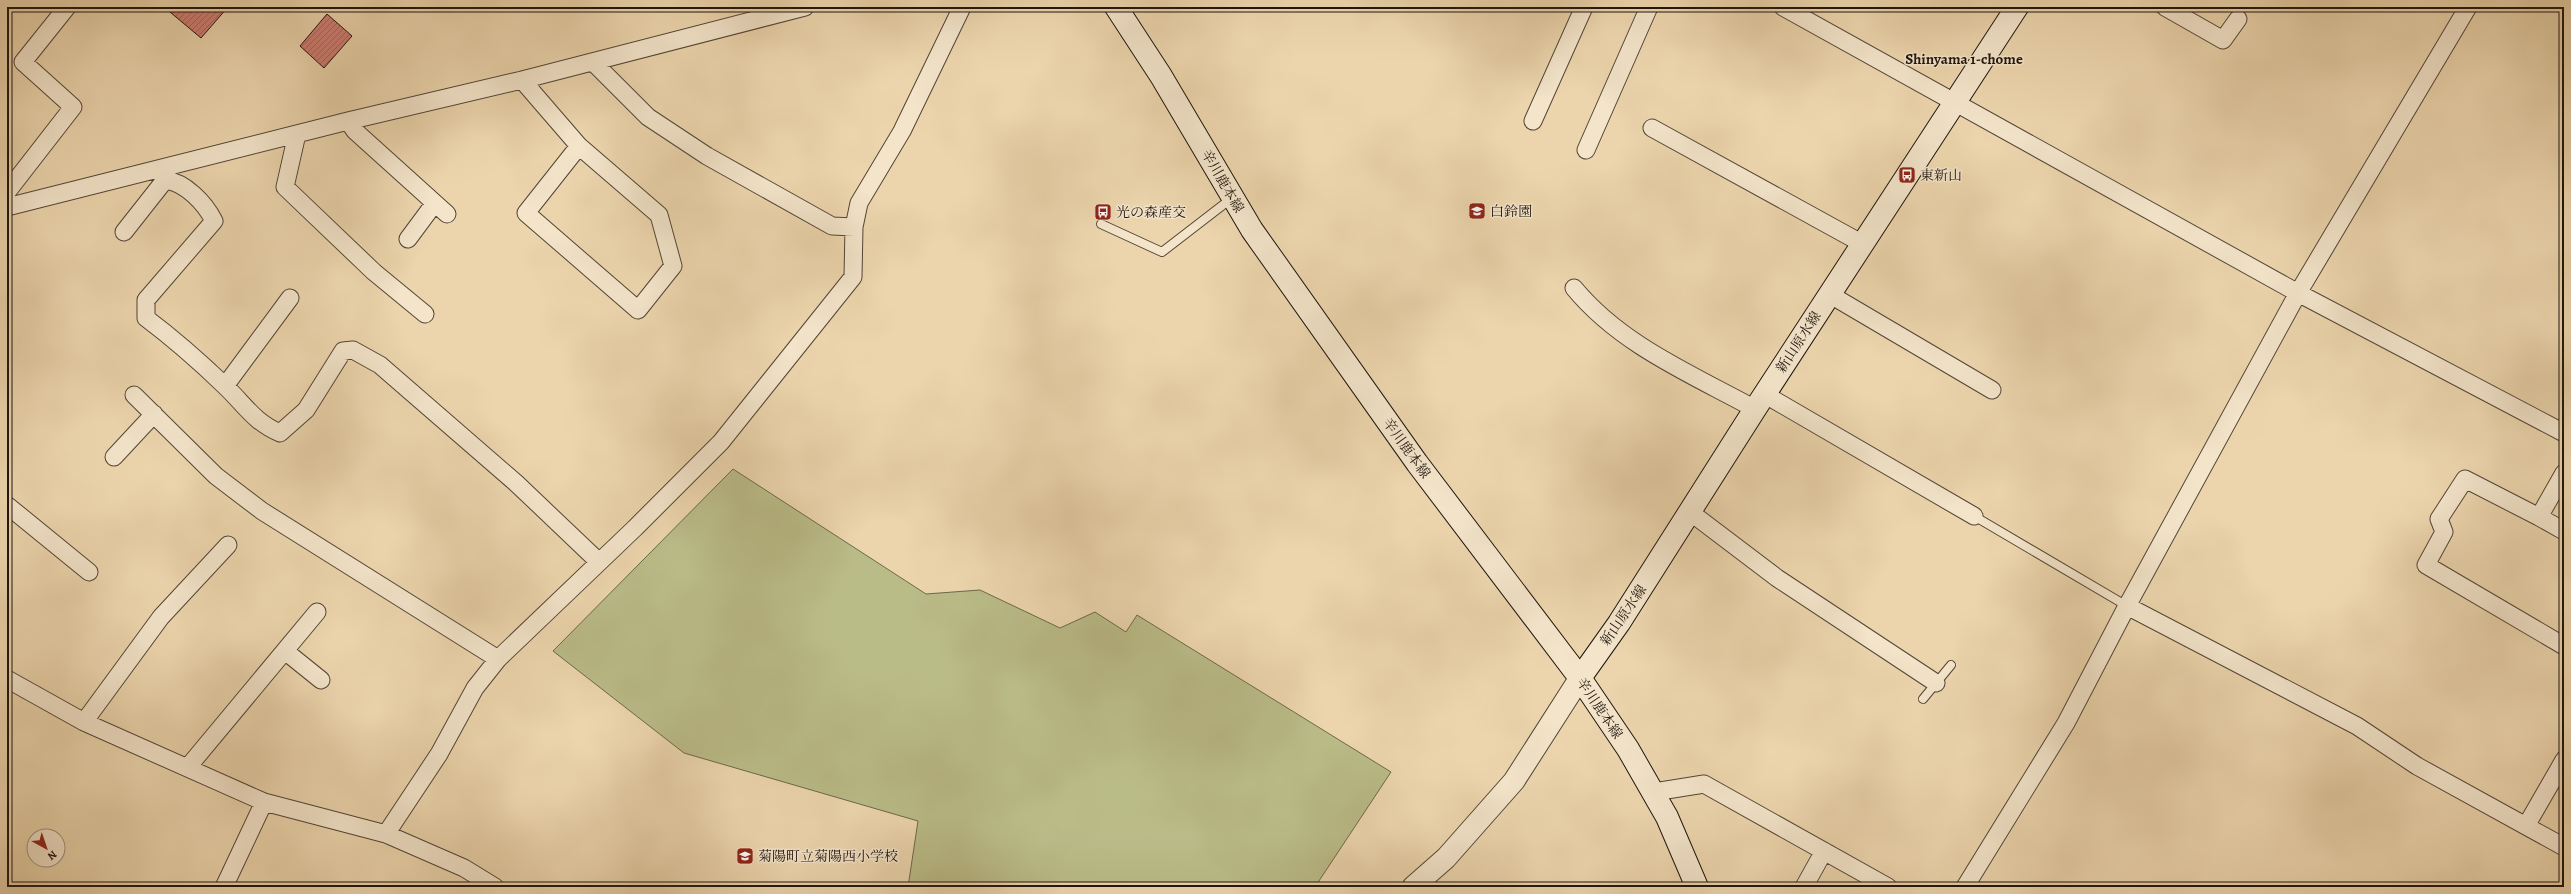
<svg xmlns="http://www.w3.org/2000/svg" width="2571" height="894" font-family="Alegreya,'Noto Serif JP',serif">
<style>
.green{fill:#babc88;stroke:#6c684b}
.building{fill:url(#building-hatch);stroke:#1e150e}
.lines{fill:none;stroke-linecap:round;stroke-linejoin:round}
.service-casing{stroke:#524536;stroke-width:10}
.minor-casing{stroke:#524536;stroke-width:19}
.tertiary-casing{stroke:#524536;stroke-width:23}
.secondary-casing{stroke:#1e150e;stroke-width:24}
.service{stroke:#f3e4ca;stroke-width:8}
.minor{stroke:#f3e4ca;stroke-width:17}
.tertiary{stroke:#f3e4ca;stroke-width:21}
.secondary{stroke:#f3e4ca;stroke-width:22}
.labels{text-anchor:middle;stroke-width:3;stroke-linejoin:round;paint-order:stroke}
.poi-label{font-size:14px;fill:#1e150e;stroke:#f3e4ca;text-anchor:start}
.street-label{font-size:14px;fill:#1e150e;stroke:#f3e4ca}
.neighbourhood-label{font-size:15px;font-weight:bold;fill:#1e150e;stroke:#f3e4ca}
</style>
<defs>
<pattern id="building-hatch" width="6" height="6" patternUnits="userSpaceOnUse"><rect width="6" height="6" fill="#cd7f75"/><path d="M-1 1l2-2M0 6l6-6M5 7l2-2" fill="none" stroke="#a6675e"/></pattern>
</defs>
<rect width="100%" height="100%" fill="#ecd5ad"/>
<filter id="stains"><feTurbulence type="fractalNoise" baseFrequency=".005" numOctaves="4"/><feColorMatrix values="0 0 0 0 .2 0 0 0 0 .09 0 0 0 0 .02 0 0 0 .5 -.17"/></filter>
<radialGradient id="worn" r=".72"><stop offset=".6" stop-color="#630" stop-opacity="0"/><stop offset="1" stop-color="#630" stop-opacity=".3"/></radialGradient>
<!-- green -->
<path class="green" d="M733 469 926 594 980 590 1060 628 1095 612 1126 632 1137 615 1391 772 1315 887H908L918 821 684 753 553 651Z"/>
<!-- building -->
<path class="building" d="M164 7H228L201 38Z
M327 14 352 36 324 68 300 46Z"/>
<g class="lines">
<!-- service casing -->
<g class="service-casing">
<path id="service" d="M1101 224 1162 252 1232 198
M1974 516 2127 606
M1923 699 1951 665"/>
</g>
<!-- minor casing -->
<g class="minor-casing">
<path id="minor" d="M1783 7 2298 293 2564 433
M2165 7 2223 40 2238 19
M593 62 648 117 707 156 832 226 854 227
M522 80 579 146 659 215 673 266 638 310 526 213 579 146
M348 121 355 131 447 214
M1533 121 1584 7
M1652 128 1863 244
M297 134 285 187 374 272 425 314
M1586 150 1649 7
M7 192 73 107 23 62 67 7
M7 207 348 121 522 80 805 7
M124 232 165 180C185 182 205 203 214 221L146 300V318C174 339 200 362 225 386 245 405 254 422 280 433L306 410 343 351 353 350 380 365 516 483 599 562
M408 239 434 204
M1574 288C1621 345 1691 374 1755 409
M1829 294 1992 390
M225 386 290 298
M1764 394 1974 516
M134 395 216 476 262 511 498 659
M114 457 154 414
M2564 473 2539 517 2564 531
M7 508 8 506 89 572
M1690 512 1777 578 1936 683
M2539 517 2465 479 2439 519 2444 532 2426 565 2564 646
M2127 606 2357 726 2417 766 2564 847
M285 651 321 680
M7 679 84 722 264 802 386 834 464 868 495 887
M84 722 161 617 228 545
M188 767 317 612
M1654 792 1704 784 1888 887
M2526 826 2564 760
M386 834 439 754 475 688 498 659 635 528 721 442 853 277 854 227 859 203 902 131 962 7
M224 887 264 802
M1804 887 1824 851
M1965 887 2066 723 2127 606 2298 293 2468 7"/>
</g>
<!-- tertiary casing -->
<g class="tertiary-casing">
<path id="tertiary" d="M1413 887 1446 858 1514 781 1580 678"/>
</g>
<!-- secondary casing -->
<g class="secondary-casing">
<path id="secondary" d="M1116 7 1161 76 1252 230 1417 463 1580 678 1628 749 1667 817 1697 887
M1580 678 1619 623 1755 409 2017 7"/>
</g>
<!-- service -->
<use href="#service" class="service"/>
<!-- minor -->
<use href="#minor" class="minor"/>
<!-- tertiary -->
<use href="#tertiary" class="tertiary"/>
<!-- secondary -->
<use href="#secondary" class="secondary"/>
</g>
<!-- icons -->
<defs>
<g id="bus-square" transform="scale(0.9)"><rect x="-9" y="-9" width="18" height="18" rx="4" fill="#8f2418" stroke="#f3e4ca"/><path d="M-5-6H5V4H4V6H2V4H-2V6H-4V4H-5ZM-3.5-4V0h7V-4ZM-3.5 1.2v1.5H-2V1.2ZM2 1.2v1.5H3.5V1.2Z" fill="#fff"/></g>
<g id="school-square" transform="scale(0.9)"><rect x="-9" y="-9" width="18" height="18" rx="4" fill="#8f2418" stroke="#f3e4ca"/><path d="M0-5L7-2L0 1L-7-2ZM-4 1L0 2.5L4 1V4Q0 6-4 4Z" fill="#fff"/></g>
</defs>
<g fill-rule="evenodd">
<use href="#bus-square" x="1907" y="175"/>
<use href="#school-square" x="1477" y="211"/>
<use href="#bus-square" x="1103" y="212"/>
<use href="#school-square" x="745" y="856"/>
</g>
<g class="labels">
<!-- poi labels -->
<g class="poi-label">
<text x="1920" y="180">東新山</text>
<text x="1490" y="216">白鈴園</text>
<text x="1116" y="217">光の森産交</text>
<text x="758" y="861">菊陽町立菊陽西小学校</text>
</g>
<!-- street labels -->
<g class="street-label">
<text transform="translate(1223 181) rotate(60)" y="5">辛川鹿本線</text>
<text transform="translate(1798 342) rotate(-57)" y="5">新山原水線</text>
<text transform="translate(1407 448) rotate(54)" y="5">辛川鹿本線</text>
<text transform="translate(1623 615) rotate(-56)" y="5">新山原水線</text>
<text transform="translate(1600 708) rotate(56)" y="5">辛川鹿本線</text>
</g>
<!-- neighbourhood labels -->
<g class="neighbourhood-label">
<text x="1964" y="64">Shinyama 1-chome</text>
</g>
</g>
<!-- margin -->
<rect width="2571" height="894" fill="none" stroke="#ecd5ad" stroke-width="24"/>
<rect x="8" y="8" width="2555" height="878" fill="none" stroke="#1e150e" stroke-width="2"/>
<rect x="12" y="12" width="2547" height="870" fill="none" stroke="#1e150e"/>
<!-- north arrow -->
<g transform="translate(46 848) rotate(140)"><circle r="19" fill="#f3e4ca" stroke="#9e917f"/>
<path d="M0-3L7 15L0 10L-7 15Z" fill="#8f2418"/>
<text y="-6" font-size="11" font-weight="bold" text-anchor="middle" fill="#1e150e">N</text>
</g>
<rect width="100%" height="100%" filter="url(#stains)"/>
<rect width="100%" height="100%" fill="url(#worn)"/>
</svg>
